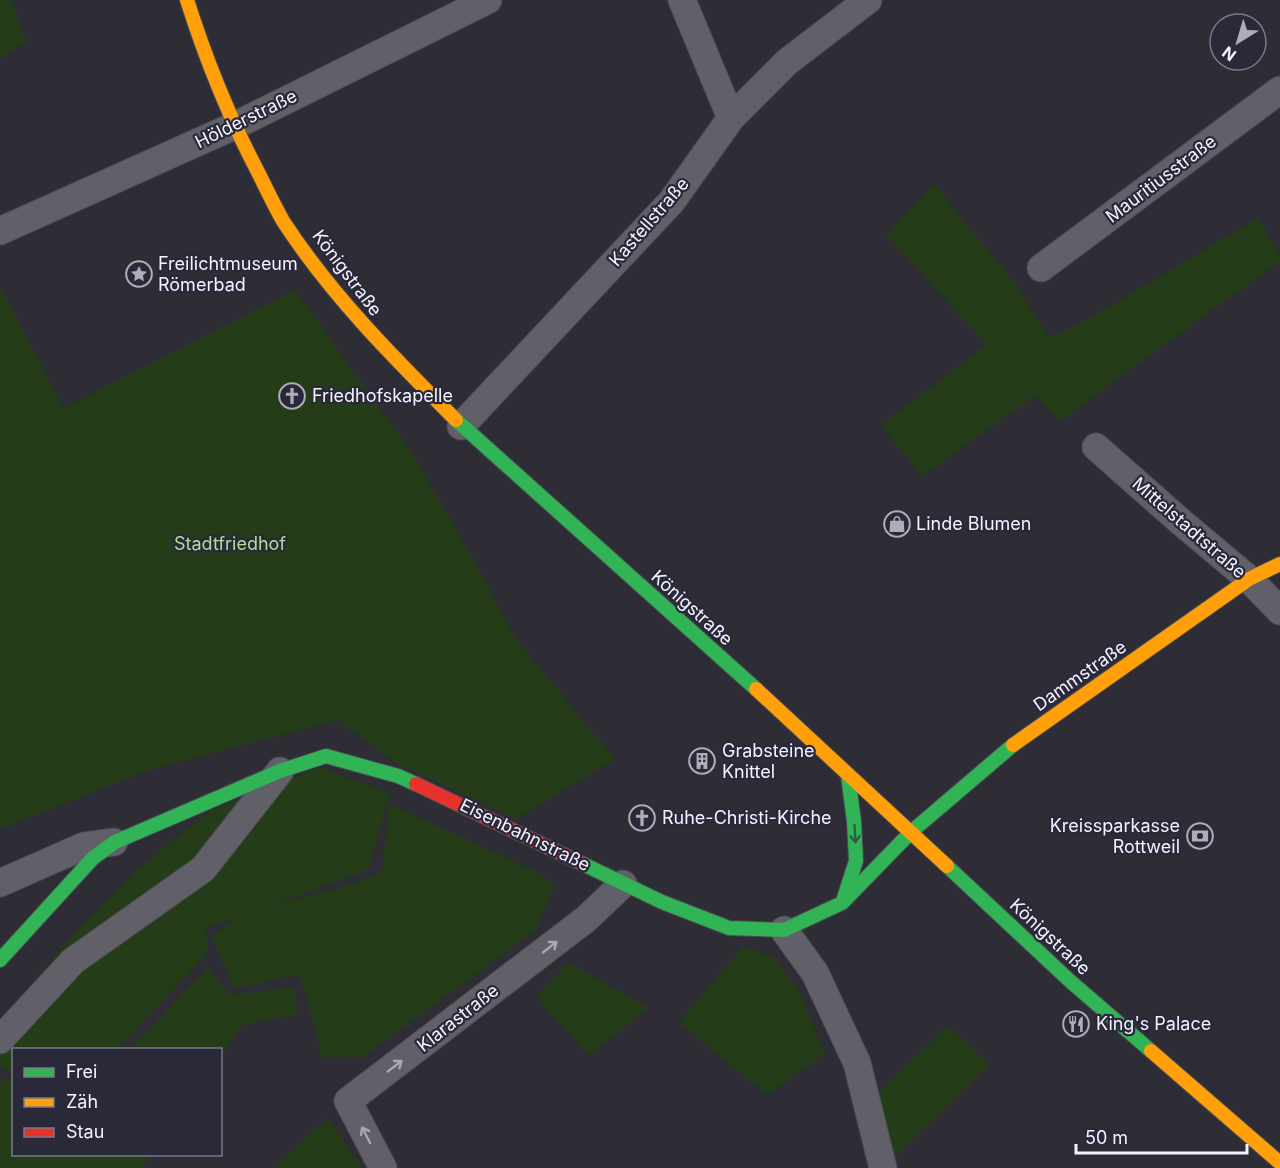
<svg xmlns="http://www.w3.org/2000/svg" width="1280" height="1168" font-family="Inter,sans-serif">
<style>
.green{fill:#243c18}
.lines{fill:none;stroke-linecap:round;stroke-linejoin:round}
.street-casing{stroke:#4b4a52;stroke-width:29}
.fast-casing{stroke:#4b4a52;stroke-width:16}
.slow-casing{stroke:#4b4a52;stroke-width:16}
.jam-casing{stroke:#4b4a52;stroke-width:16}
.street{stroke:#616068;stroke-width:27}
.fast{stroke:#30b455;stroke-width:14}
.slow{stroke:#ff9f0a;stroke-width:14}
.jam{stroke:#e5322d;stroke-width:14}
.oneway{stroke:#2c6145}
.oneway2{stroke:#aaa9b3}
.labels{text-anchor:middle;stroke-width:4.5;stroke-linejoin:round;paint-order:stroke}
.street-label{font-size:18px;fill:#f3f2fe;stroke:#2a293a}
.poi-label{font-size:18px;fill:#f3f2fe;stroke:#2a293a;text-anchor:start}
.park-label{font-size:18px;fill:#addf96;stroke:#2a293a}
</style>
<rect width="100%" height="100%" fill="#2e2d36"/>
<!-- green -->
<path class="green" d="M0 0H12L26 42 0 58Z
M934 184 1017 286 1049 338 1090 318 1258 218 1280 257V261L1060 421 1035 396 922 476 881 425 987 344 886 235Z
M0 287 64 408 295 290 417 461 477 566 516 639 615 759 516 819 392 761 338 720 149 770 0 829Z
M321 767 390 794 368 870 272 905 337 889 382 872 389 804 538 872 555 886 536 930 362 1058 322 1057 300 974 234 989 212 936 238 917 206 928 208 953 117 1049 14 1050 13 1072 0 1067V1024L66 942 133 873 211 810Z
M743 946 773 957 797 987 825 1054 767 1095 679 1023Z
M568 962 648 1008 589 1056 536 997Z
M208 967 230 995 294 987 298 1014 242 1025 221 1055 220 1050 130 1049Z
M948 1026 990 1065 895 1157 879 1092Z
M3 1078 13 1082 14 1154 151 1155 141 1168H0V1084Z
M328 1118 362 1168H273Z"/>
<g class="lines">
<!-- street casing -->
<g class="street-casing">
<path id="street" d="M682 0 731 118
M0 231 234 126 488 0
M1041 268 1280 90
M461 426 672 201 731 118 787 62 868 0
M1096 447 1181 522 1249 579 1280 611
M0 883 84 846 114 842
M784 930 815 973 857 1063 883 1168
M0 1040 73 961 203 869 280 771
M383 1168 348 1101 586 919 623 884"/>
</g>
<!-- fast casing -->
<g class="fast-casing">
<path id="fast" d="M456 420 756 689
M583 864 662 902 729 928 784 930 842 903 911 832 1013 745
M947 866 1070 981 1151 1051
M844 898 856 861 854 821 848 776
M0 960 93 858 115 842 280 771 326 756 398 776 416 784"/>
</g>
<!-- slow casing -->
<g class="slow-casing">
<path id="slow" d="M187 0C206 60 229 117 258 172 266 188 274 205 283 221 331 295 394 358 456 420
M756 689 947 866
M1013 745 1249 579 1280 564
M1151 1051 1280 1163"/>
</g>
<!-- jam casing -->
<g class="jam-casing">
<path id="jam" d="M416 784 583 864"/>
</g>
<!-- street -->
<use href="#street" class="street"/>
<!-- fast -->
<use href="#fast" class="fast"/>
<!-- slow -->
<use href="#slow" class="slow"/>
<!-- jam -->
<use href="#jam" class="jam"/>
</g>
<!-- one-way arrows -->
<defs><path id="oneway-shaft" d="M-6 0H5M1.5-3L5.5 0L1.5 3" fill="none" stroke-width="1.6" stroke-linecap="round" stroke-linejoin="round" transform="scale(1.5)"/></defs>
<use class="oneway" href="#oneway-shaft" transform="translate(855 834) rotate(87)"/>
<g class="oneway2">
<use href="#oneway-shaft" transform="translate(550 947) rotate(-38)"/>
<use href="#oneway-shaft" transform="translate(395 1066) rotate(-37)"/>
<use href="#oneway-shaft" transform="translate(366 1135) rotate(-117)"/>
</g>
<!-- icons -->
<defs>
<g id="sight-ring" transform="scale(1.35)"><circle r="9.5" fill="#2a293a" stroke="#aeadb8" stroke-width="1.5"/><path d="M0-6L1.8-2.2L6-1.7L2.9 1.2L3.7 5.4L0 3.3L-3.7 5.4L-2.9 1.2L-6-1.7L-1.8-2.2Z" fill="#aeadb8"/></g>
<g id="church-ring" transform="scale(1.35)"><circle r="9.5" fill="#2a293a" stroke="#aeadb8" stroke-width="1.5"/><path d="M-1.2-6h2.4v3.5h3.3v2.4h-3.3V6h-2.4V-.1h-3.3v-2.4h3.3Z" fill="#aeadb8"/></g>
<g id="shop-ring" transform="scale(1.35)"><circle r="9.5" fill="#2a293a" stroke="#aeadb8" stroke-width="1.5"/><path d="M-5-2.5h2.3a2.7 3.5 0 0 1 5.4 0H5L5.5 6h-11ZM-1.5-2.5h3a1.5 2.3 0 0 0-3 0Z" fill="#aeadb8"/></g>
<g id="building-ring" transform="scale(1.35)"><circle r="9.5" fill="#2a293a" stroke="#aeadb8" stroke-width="1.5"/><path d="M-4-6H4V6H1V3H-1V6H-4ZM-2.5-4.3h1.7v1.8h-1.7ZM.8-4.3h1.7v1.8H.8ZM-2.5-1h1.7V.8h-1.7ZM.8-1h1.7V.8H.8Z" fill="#aeadb8"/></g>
<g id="bank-ring" transform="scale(1.35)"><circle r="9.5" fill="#2a293a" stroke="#aeadb8" stroke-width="1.5"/><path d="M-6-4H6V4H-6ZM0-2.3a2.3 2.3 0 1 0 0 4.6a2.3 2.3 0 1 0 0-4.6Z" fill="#aeadb8"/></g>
<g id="restaurant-ring" transform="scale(1.35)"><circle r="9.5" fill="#2a293a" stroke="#aeadb8" stroke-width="1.5"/><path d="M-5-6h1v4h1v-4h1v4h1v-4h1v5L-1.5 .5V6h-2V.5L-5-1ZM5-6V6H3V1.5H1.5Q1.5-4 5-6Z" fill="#aeadb8"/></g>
</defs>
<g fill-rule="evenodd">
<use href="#sight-ring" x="139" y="274"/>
<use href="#church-ring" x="292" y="396"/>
<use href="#shop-ring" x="897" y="524"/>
<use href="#building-ring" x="702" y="761"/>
<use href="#church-ring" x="642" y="818"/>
<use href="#bank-ring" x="1200" y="836"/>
<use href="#restaurant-ring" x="1076" y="1024"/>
</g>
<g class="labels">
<!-- street labels -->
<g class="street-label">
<text transform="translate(246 119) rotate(-26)" y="6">Hölderstraße</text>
<text transform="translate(1161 179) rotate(-37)" y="6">Mauritiusstraße</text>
<text transform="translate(649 222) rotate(-49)" y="6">Kastellstraße</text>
<text transform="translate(347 273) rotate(53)" y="6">Königstraße</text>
<text transform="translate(1189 528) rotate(41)" y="6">Mittelstadtstraße</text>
<text transform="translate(692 608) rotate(42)" y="6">Königstraße</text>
<text transform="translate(1080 676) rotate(-35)" y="6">Dammstraße</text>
<text transform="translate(525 835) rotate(26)" y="6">Eisenbahnstraße</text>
<text transform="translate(1050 937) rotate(43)" y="6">Königstraße</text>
<text transform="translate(458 1018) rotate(-38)" y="6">Klarastraße</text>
</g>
<!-- poi labels -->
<g class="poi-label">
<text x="158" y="270">Freilichtmuseum<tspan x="158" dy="21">Römerbad</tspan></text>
<text x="312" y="402">Friedhofskapelle</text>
<text x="916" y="530">Linde Blumen</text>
<text x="722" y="757">Grabsteine<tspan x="722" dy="21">Knittel</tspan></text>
<text x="662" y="824">Ruhe-Christi-Kirche</text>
<text x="1180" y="832" text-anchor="end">Kreissparkasse<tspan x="1180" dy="21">Rottweil</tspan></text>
<text x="1096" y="1030">King's Palace</text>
</g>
<!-- park labels -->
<g class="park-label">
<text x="230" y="550">Stadtfriedhof</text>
</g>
</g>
<!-- legend -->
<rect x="12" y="1048" width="210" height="108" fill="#2a293a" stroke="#7a7988" stroke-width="1.5"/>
<rect x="24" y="1068" width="30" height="9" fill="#30b455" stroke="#7a7988" stroke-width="1.5"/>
<text x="66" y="1078" font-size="18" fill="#f3f2fe">Frei</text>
<rect x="24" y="1098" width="30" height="9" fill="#ff9f0a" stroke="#7a7988" stroke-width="1.5"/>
<text x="66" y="1108" font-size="18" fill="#f3f2fe">Zäh</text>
<rect x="24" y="1128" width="30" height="9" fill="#e5322d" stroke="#7a7988" stroke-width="1.5"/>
<text x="66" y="1138" font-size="18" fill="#f3f2fe">Stau</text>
<!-- north arrow -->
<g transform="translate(1238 42) rotate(217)"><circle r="28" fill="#2a293a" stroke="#7a7988" stroke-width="1.5"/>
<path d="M0-4.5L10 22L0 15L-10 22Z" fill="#aeadb8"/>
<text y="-9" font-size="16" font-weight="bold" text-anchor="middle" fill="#f3f2fe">N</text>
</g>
<!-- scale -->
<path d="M1076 1144v9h171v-9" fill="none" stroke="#f3f2fe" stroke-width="3"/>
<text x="1085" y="1144" font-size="18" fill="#f3f2fe" stroke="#2a293a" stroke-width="4.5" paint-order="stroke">50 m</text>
</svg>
